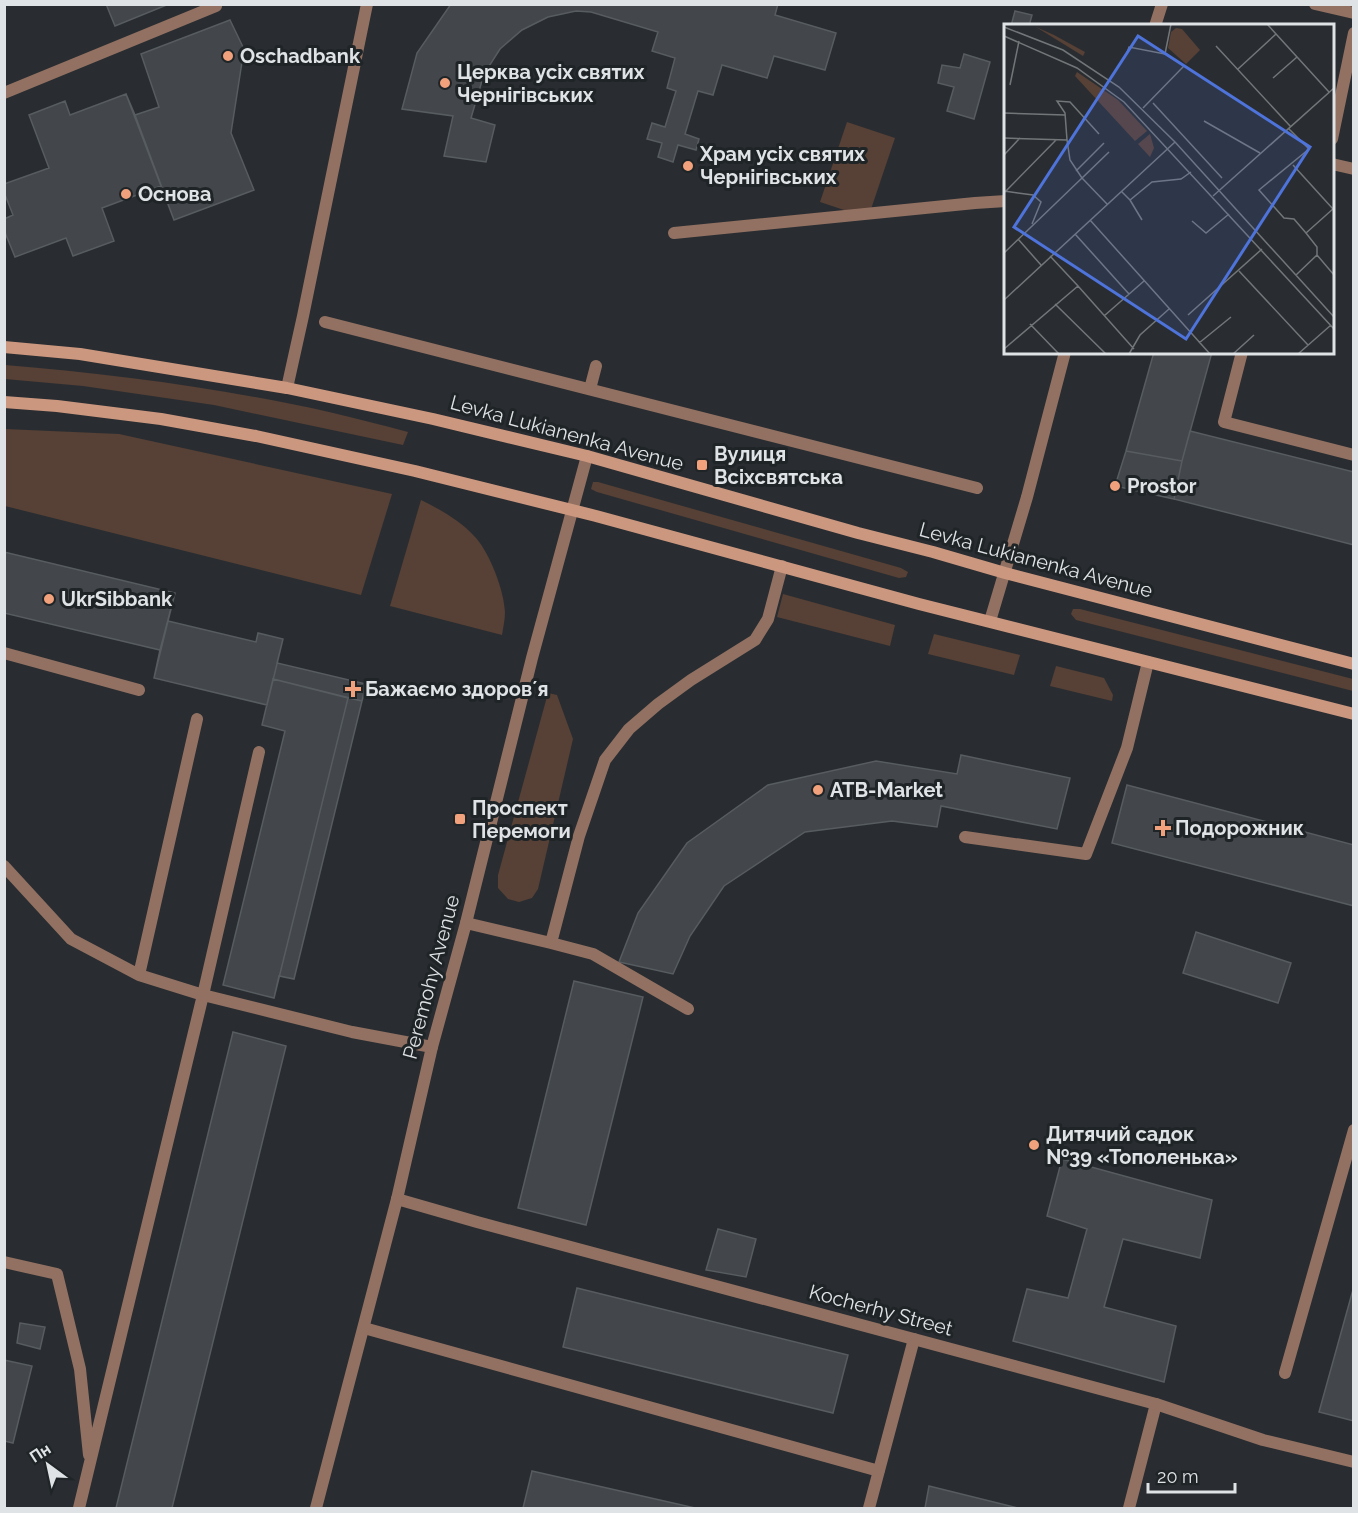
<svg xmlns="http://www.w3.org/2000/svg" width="1358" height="1513" font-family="Raleway,sans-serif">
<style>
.green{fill:#574035}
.building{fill:#43474b;stroke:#575c60;stroke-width:1.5}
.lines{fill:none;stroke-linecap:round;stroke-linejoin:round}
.service{stroke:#927162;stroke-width:12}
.pedestrian{stroke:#927162;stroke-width:12}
.minor{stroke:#927162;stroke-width:12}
.tertiary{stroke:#927162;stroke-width:12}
.secondary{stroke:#cc977f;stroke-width:12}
.poi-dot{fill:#f1a17c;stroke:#1f2427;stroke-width:2}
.labels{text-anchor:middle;stroke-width:6;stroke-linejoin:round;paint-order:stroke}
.poi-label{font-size:20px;font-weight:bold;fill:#e0e3e5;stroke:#1f2427;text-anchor:start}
.street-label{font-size:20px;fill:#e0e3e5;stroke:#1f2427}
.inset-road{fill:none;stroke:#727679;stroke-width:1.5}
.view{fill:#4e73db;fill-opacity:0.15;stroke:#4e73db;stroke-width:3}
.inset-edge{fill:none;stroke:#e0e3e5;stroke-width:3}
</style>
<rect width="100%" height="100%" fill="#292d31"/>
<!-- green -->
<path class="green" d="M847 122 895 138 868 218 820 202Z
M5 365C113 374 222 388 329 412 355 418 382 425 408 432L403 445 214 405 83 386 5 379Z
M5 429 119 434 392 494 361 595 5 506Z
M593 482H598L901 568 908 572 906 577 899 578 597 492 591 489Z
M421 500C441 510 461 521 476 538 490 554 504 590 505 612 505 620 503 628 502 635L390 606Z
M783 594 895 625 890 646 777 617Z
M1073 609H1080L1353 679V691L1076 620 1071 614Z
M934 634 1020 655 1014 675 928 654Z
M1056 666 1104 678 1113 695 1112 701 1050 686Z
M548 693 557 695 573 739 538 889 532 898 519 902 508 899 498 888V875Z"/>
<!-- building -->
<path class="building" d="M106 4H169L115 26Z
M451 4H778L775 15 836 33 825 70 774 56 767 78 722 65 713 95 698 91 685 134 699 139 696 150 678 145 673 162 658 157 662 143 647 139 652 123 665 127 676 91 667 88 675 58 652 51 658 32 591 12 576 11 548 17 522 30 500 49 484 74 471 118 495 125 486 162 444 156 453 116 402 109 417 53Z
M1015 11 1032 15 1029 26H1011Z
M230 20 244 49 231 133 254 190 174 220 135 115 159 107 141 54Z
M230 20 244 49 231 133 254 190 174 220 161 186 102 208 114 241 73 256 66 238 15 257 4 230V219L13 215 4 192V184L49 168 29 115 65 101 70 115 126 94 135 115 159 107 141 54Z
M964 54 990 62 974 119 947 111 954 87 938 83 942 65 960 68Z
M126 94 161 186 102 208 114 241 73 256 66 238 15 257 4 230V219L13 215 4 192V184L49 168 29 115 65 101 70 115Z
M1154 352H1212L1182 461 1126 451Z
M1190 431 1354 472V545L1174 499 1182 461Z
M1126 451 1182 461 1174 499 1115 486Z
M4 552 175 593 160 650 4 613Z
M4 552 175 593 168 621 256 642 258 633 283 639 277 663 366 684 362 701 273 679 267 705 154 678 160 650 4 613Z
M168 621 256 642 258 633 283 639 267 705 154 678Z
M273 679 348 698 274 998 223 985 285 731 262 725Z
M273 679 362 701 294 979 279 976 274 998 223 985 285 731 262 725Z
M961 755 1070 778 1057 829 941 806 937 827 892 821 805 832 724 886 690 936 673 974 619 962 638 913 687 843 768 785 876 761 957 774Z
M1127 785 1354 845V906L1112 843Z
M1196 932 1291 963 1278 1003 1183 973Z
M574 981 643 997 586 1225 518 1208Z
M233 1032 286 1046 172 1508H116Z
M1062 1159 1212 1200 1200 1258 1123 1239 1104 1307 1176 1326 1164 1382 1013 1341 1027 1289 1068 1298 1087 1229 1047 1216Z
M718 1229 756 1239 746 1277 706 1270Z
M1354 1286V1421L1319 1412Z
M577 1288 848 1355 833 1413 563 1347Z
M20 1323 45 1327 40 1349 17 1343Z
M4 1360 32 1366 13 1443 4 1441Z
M532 1471 695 1508H523Z
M929 1486 1018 1508H925Z"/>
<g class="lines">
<!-- service -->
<path class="service" d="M1315 4 1354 13
M4 93 216 6
M1332 139 1354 33
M1332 164 1354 169
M674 233 975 203 1006 201
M1242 352 1224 422 1354 455
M287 388 303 316 367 4
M4 653 139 690
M965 837 1086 854 1127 748 1148 662
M4 866 71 939 139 975 203 995 259 752
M466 923 551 943 579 836 605 760 629 729 658 704 691 680 755 640 768 619 782 566
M551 943 593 954 688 1009
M139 975 197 719
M4 1262 57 1274 80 1369 89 1455
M364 1328 879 1471
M1285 1373 1354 1130
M79 1508 203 995 352 1032 432 1047
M869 1508 914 1339
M1129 1508 1156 1404"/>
<!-- pedestrian -->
<path class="pedestrian" d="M325 322 977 488
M590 389 596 366"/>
<!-- minor -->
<path class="minor" d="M397 1199 477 1222 1156 1404 1263 1440 1354 1462"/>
<!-- tertiary -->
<path class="tertiary" d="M1155 26 1162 4
M990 621 1027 497 1065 352
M316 1508 397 1199 432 1047 466 923 532 658 587 456"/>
<!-- secondary -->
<path class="secondary" d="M4 347 80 354 287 388 433 419 587 456 858 533 933 552 1005 573 1354 664
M4 402 57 406 161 419 256 436 415 471 596 516 919 604 1354 714"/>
</g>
<!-- markers -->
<g class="poi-dot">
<circle cx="228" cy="56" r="6"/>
<circle cx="445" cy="83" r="6"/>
<circle cx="688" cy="166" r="6"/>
<circle cx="126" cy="194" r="6"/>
<rect x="696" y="459" width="12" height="12" rx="3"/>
<circle cx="1115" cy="486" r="6"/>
<circle cx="49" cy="599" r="6"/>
<path d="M350 680h6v6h6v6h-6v6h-6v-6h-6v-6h6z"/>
<circle cx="818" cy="790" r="6"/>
<rect x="454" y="813" width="12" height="12" rx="3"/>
<path d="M1160 819h6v6h6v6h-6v6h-6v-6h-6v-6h6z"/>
<circle cx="1034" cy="1145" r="6"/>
</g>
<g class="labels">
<!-- poi labels -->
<g class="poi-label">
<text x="240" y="63">Oschadbank</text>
<text x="457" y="79">Церква усіх святих<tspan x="457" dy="23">Чернігівських</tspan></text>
<text x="700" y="161">Храм усіх святих<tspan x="700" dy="23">Чернігівських</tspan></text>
<text x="138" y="201">Основа</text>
<text x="714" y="461">Вулиця<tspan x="714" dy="23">Всіхсвятська</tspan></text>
<text x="1127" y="493">Prostor</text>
<text x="61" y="606">UkrSibbank</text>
<text x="365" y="696">Бажаємо здоровʼя</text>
<text x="830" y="797">ATB-Market</text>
<text x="472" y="815">Проспект<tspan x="472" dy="23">Перемоги</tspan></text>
<text x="1175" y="835">Подорожник</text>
<text x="1046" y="1141">Дитячий садок<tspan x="1046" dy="23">№39 «Тополенька»</tspan></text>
</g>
<!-- street labels -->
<g class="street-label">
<text transform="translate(567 433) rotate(15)" y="7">Levka Lukianenka Avenue</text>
<text transform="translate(1036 560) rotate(15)" y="7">Levka Lukianenka Avenue</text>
<text transform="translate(431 977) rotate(-75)" y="7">Peremohy Avenue</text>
<text transform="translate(881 1310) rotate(15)" y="7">Kocherhy Street</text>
</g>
</g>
<!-- overview -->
<g transform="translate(1004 24)">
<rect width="330" height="330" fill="#292d31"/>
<path d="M32 3 50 11 81 28 79 32ZM172 4 178 5 196 26 182 40 164 24 167 8ZM73 48 114 76 143 107 131 117 71 52ZM146 110 150 124 146 133 134 120Z" fill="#574035"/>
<path class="inset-road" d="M263 0 325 68M0 3 59 26 115 63 171 118 330 293M0 12 73 44 120 78 330 305M212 22 287 103M123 29 125 23 161 30M234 45 272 10M269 54 293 33M6 61 15 17M149 79 218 154M139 84 180 42 161 30 167 0M0 89 61 91M200 97 256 129M285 105 305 125 255 166 280 194 290 195 302 209M0 114 63 116 66 136 78 154 105 128M63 116 61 89 53 77 66 78 95 110M0 131 16 114M289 141 329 185M72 147 100 119M0 167 29 171 37 178 28 200M117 167 126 176 148 158 177 155 187 148M1 168 52 116M209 172 330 64M126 176 138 196M86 196 206 330M188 197 202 209 225 190M71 210 125 270M14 215 37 241M0 229 78 154 103 180M313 231V223L302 209 330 184M235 247 304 321M292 251 313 231 330 251M74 262 130 325M0 276 171 118M51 280 102 330M184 291 258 225M100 292 140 257M26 300 55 330M195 319 227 293M0 325 74 262 46 232M125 330 136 311 165 285M229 330 250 311M294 330 327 301"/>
<path class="view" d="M134 12 306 123 182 315 10 203Z"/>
<rect width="330" height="330" class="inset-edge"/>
</g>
<!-- border -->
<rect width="1358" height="1513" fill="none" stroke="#e0e3e5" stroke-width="12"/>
<!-- north arrow -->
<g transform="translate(48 1465) rotate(327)" stroke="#1f2427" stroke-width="4.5" paint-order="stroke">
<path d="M0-4.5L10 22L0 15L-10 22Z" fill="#e0e3e5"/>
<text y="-9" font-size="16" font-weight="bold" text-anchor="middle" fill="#e0e3e5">Пн</text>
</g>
<!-- scale -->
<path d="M1148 1483v9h87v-9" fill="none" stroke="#e0e3e5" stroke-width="3"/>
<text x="1157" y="1483" font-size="18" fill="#e0e3e5" stroke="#1f2427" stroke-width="4.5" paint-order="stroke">20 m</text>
</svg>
